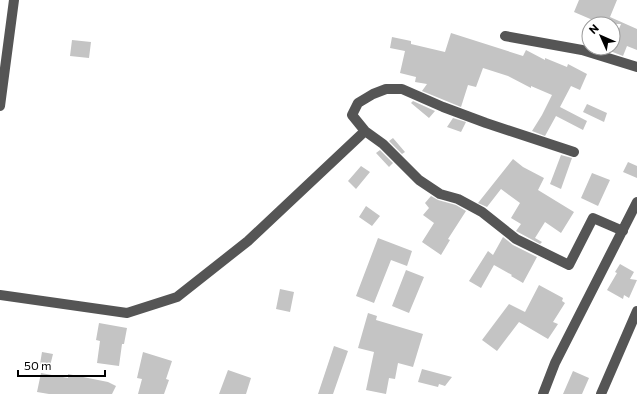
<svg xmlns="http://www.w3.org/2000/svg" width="637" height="394" font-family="Commissioner,sans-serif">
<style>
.building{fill:#c4c4c4}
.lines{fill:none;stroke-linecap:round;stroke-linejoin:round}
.minor{stroke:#555;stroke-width:10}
</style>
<rect width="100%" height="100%" fill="#fff"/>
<!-- building -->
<path class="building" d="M579 0H617L610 17 637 29V50L627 46 623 56 610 51 611 48H613V43L621 24H602L574 12Z
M451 33 523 56 526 50 545 60V58L567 67 568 64 587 74 580 90 571 86 560 107 587 121 583 130 556 116 545 136 532 131 542 115 552 95 531 86V88L508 76 483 68 476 87 468 85 461 107 422 91 427 84 415 82 416 77 400 73 405 51 390 48 392 37 411 41V44L445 52Z
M72 40 91 42 89 58 70 56Z
M413 101 435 111 429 118 411 103Z
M587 104 607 113 604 122 583 112Z
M453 118 466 122 461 132 447 127Z
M393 138 405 152 402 154 389 141Z
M380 150 393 163 389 167 376 153Z
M561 155 572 158 561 189 550 184Z
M513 159 523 167 544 178 538 190 574 212 561 233 545 222 535 238 542 242 540 244 516 231 521 224 511 218 520 203 501 189 487 207 478 203Z
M628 162 637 166V178L623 172Z
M361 166 370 172 356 189 348 181Z
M592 173 610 180 598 206 581 198Z
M431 196 438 200 456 205 466 211 448 239 450 240 441 255 422 242 434 223 423 215 429 208 425 203Z
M366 206 380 216 372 226 359 217Z
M503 237 513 245 537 257 523 283 511 276 512 275 494 265 481 288 469 281 488 251 493 255Z
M378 238 412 251 407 266 391 260 374 303 356 296Z
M620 264 634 272 630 279 637 280 629 298 624 295 623 299 607 290 617 273 615 272Z
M406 270 424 277 409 313 392 306Z
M539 285 563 298 562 301 565 303 553 322 558 324 548 339 519 322 497 351 482 340 509 304 525 312Z
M280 289 294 292 290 312 276 309Z
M368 313 377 316 376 320 423 334 413 367 398 363 395 379 389 378 386 394 366 390 374 352 358 348Z
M99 323 127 328 124 344H122L119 366 97 363 100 341 96 340Z
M334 346 348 351 333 394H318Z
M42 352 53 354 50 366 40 364Z
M143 352 172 361 166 379 169 380 164 394H138L142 379 137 378Z
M422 369 452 377 445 386 439 384 438 387 418 382Z
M228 370 251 378 246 394H219Z
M573 371 589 378 582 394H563Z
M41 373 68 378V374L108 382 116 386 112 394H49L37 392Z"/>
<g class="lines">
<!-- minor -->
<path class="minor" d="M505 36 582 50 637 67
M0 106 14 0
M574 152 486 123 443 107 402 89H386L373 94 358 103 352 115 365 131 383 144 419 180 440 194 458 199 482 212 516 239 569 265 593 218 623 231
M0 295 127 313 177 297 248 241 365 131
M543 394 555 363 637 202
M601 394 637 311"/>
</g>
<!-- north arrow -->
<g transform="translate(601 36) rotate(315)"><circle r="19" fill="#ffffff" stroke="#999999"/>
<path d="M0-3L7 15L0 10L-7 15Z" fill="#000000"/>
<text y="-6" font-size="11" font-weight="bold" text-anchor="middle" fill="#000000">N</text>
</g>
<!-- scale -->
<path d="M18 370v6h87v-6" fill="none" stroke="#000000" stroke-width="2"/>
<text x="24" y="370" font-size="12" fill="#000000" stroke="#ffffff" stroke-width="3" paint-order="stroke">50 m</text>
</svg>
